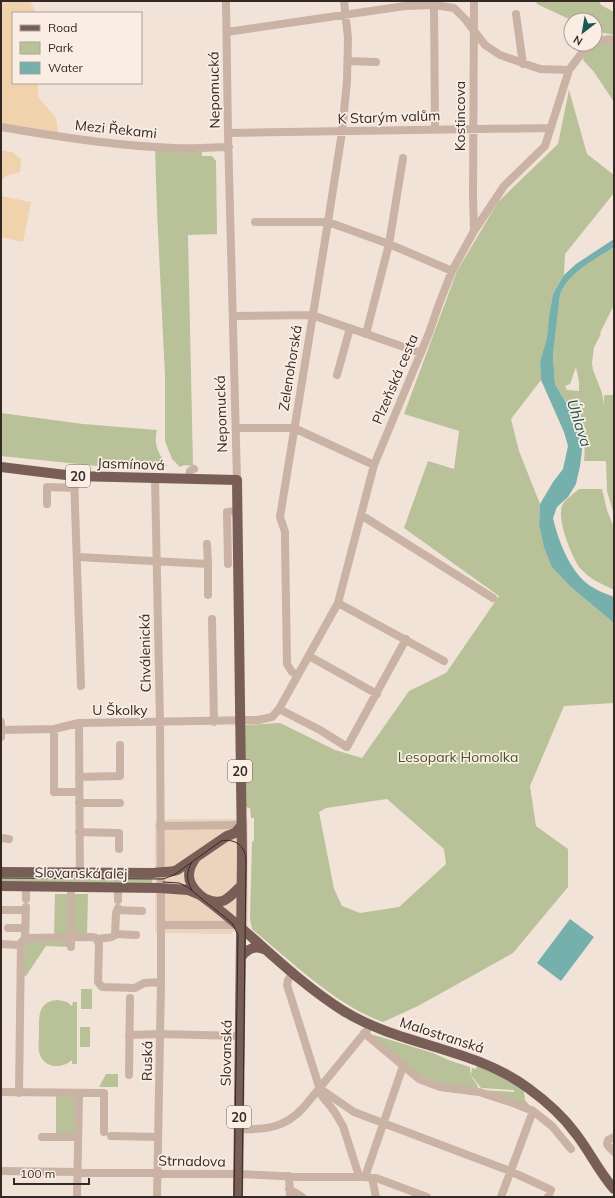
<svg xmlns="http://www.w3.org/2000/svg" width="615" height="1198" font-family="Mulish,sans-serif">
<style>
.green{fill:#b8c198;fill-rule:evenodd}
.sand{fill:#f0d2ac}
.plaza{fill:#ebd3be}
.water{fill:#76b0ad}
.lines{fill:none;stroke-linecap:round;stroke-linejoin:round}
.minor{stroke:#cab2a4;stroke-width:8}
.major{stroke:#785e56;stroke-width:10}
.tram{stroke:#352926;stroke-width:1}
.labels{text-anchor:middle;stroke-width:3.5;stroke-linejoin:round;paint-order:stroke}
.shield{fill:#faeee4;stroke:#70645f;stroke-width:1}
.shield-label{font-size:13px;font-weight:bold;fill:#352926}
.street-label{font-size:14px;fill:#352926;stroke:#faeee4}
.park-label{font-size:14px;fill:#495429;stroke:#faeee4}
.water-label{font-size:15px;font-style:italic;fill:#1a5856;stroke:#faeee4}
</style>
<rect width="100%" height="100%" fill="#f2e3d8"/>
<!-- green -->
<path class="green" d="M536 1H599L601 5 614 12V35L595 31V20H571L537 4Z
M600 42H614V102L594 72 583 60 585 53Z
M569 90 587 154 614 175V193L565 254 564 275 553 294 549 315 547 337 540 362 541 380 511 419 519 451 540 504 539 524 572 588 614 623V703L564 706 530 786 536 826 568 849V887L513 953 418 1006 383 1022C336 1005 291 961 252 929L250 919 252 842 254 840V818H251L250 808 245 807 244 725 280 723 335 750 362 758 409 691 446 673 499 596 404 528 428 461 454 469 459 431 404 414 457 271 498 202 558 144ZM387 799 444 849 446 864 399 907 360 913 342 906 334 889 319 812 326 808Z
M155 147H202V156H212L216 161 217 234 188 235 193 466 184 465 180 467 172 459 165 441V376L157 211Z
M614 247V305L600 333 601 334 594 347 592 363 593 370 602 393 604 405V395H614V515L607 491 606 461H584C586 442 583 427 576 410V420L555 384 553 355 560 295C568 272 595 260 614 247ZM576 367 579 382V391L567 390 565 386 570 384Z
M1 413 83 424 157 430C153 446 159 453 167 466L127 469 1 456Z
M579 489H602L607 510 614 528V590C602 584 589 579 580 568 572 558 555 516 563 504 566 498 574 494 579 489Z
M1 874 76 876 77 883 1 884Z
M153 875 152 886 83 883 84 876Z
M55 894H88L87 937H68V947L46 946 26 976 20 975 21 943 54 937Z
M81 989H92V1009H81Z
M58 1000 67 1002 72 1006 73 1002H77V1064H72V1060C61 1070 43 1068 39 1052 38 1046 39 1039 39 1033 39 1018 37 1001 58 1000Z
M80 1027H90V1047H80Z
M374 1035 433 1053 451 1061 470 1067C470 1081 477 1080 478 1088L451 1086 438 1082 417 1074 372 1036Z
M477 1066 501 1076 524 1091 525 1100 530 1106 482 1090 514 1092V1090L481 1088 471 1075 472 1068 476 1069Z
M106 1074H118V1087H99Z
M56 1093H79L78 1137H56Z"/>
<!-- sand -->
<path class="sand" d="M1 1H30L36 13H13V83H38V97L56 118 59 137 1 127Z
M1 150 12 152 21 159 20 172 6 176 1 181Z
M1 196 31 202 23 242 1 237Z"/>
<!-- plaza -->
<path class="plaza" d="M172 819H247L248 823V927L232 932V934L155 933V821Z"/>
<!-- water -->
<path class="water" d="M614 239V247C595 260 568 272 560 295L553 355 555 384 576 420 580 433 582 450 580 466 576 484 568 497 557 507 553 518C558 541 572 577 594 588 600 592 608 594 614 597V623L572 588 552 567 544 547 539 524 540 504 553 482 563 469 568 446 564 432 541 380 540 362 547 337 549 315 553 294 564 275 576 264Z
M570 919 594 937 561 981 537 963Z"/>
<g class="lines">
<!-- minor -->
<path class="minor" d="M226 1 228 133 237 480
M474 1 473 197 474 231
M434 5 435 129
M516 14 523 64
M227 32 405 6 434 5 454 8 465 19 485 45 500 55 540 69 569 70
M595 43C600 40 608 38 614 40
M348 61 376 62
M1 127C58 137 116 146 174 148 192 149 211 147 229 147
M228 133C335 132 442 129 550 128
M255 222H328L389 244 452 271
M233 316 312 315 421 353
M366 334 389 244 403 158
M337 375 350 328
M236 428H294L374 465
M74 476 81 686
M155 479 160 722 161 899V982L157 1197
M189 479 190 471 194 469
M47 504V487L75 488
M361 515 493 598
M78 557 208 564 207 544
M208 564V595
M228 564 227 512 237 511
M338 603 444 661
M212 619 214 722
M309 656 377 694
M298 675 292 672 287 664 285 541V532L280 517 328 222 342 132 347 81 348 38 344 1
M279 709 320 730 347 747 406 639
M1 722V737
M79 723 80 887
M54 729V792H79
M1 730 54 729 79 723 258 720 272 717 279 709 338 603 374 465 429 333 439 304 452 271 474 231 504 186 545 146 569 70 584 50 594 44
M79 777 120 776V745
M79 803H120
M160 826 241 825
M79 832 119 833V849
M1 838 9 839
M71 894V947
M26 899V886
M118 900V887
M1 910H25
M118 910 142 911
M161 925H238
M8 928H25
M115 934 136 935
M25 938 92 937 96 938 99 944 98 982 102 987 135 988 144 983 161 982
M97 940C102 936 110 940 115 935L116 913 118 908
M1 944 19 945 25 938 26 907
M293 972 288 980 287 985 322 1096 334 1111 343 1126 359 1176
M364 1033 419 1079 440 1087 479 1092 513 1103 533 1111 552 1126 571 1149
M129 1035 160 1034 240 1036
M129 1075 130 998
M319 1088 354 1112 510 1171 551 1190 548 1197
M1 1092 104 1093V1132
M19 1093 21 943
M239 1129C266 1130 285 1128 304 1107L367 1030
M111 1136 158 1137
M42 1137H78
M614 1137 608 1140 607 1144 610 1148 614 1152
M1 1171 238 1174 301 1177H365L372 1178 376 1197
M289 1176 290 1197
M365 1177 403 1066
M372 1178H376L427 1197
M289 1189 302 1197
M77 1197 79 1093
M501 1197 533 1111"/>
<!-- major -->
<path class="major" d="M1 467 74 476 237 480 242 854 238 1197
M195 859C186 872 187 883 199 894
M1 872 154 873C161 871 170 873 177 870L227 836 235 833 241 826
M1 886 160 888 188 890 200 895C249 930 290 977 342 1010 399 1046 473 1047 528 1088 546 1101 563 1116 576 1134 590 1152 599 1172 614 1189
M206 899C224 907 230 896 241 886
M241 957C248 948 255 945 266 950"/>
<!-- tram -->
<path class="tram" d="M1 878 163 879 174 875 221 841C235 838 246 846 246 861L242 1197
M163 882 179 883 186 886 232 923 238 935 234 1197
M192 890C186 881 186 871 192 862"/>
</g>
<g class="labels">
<!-- shield labels -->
<g class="shield">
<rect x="66" y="465" width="24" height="22" rx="3"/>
<rect x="228" y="760" width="24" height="22" rx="3"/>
<rect x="227" y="1106" width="24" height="22" rx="3"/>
</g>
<g class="shield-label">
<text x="78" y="481">20</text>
<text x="240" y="776">20</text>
<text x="239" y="1122">20</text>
</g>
<!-- street labels -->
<g class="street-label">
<text transform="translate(214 90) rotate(-91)" y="5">Nepomucká</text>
<text transform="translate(460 116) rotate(-90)" y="5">Kostincova</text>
<text transform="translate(389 117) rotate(-2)" y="5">K Starým valům</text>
<text transform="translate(116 129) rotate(6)" y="5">Mezi Řekami</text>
<text transform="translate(290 368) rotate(-81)" y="5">Zelenohorská</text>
<text transform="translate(395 379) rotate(-67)" y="5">Plzeňská cesta</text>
<text transform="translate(221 414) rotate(-92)" y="5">Nepomucká</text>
<text transform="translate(131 464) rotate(2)" y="5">Jasmínová</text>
<text transform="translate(145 653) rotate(-91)" y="5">Chválenická</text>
<text x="120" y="715">U Školky</text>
<text transform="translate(81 873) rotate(1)" y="5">Slovanská alej</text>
<text transform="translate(442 1035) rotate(18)" y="5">Malostranská</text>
<text transform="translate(226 1053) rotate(-89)" y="5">Slovanská</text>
<text transform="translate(147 1061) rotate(-89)" y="5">Ruská</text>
<text transform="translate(192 1161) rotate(1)" y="5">Strnadova</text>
</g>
<!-- park labels -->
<g class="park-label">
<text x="458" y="762">Lesopark Homolka</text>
</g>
<!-- water labels -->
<g class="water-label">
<text transform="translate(579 423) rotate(72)" y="5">Úhlava</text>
</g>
</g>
<!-- border -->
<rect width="615" height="1198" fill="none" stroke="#352926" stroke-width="4"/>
<!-- legend -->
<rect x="12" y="12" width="130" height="72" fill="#faeee4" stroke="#ab9f98"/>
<rect x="20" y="25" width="20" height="6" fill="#785e56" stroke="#ab9f98"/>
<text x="48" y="32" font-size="12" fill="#352926">Road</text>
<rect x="20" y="42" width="20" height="12" fill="#b8c198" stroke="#ab9f98"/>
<text x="48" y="52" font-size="12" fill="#352926">Park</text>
<rect x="20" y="62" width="20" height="12" fill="#76b0ad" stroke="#ab9f98"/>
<text x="48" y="72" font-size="12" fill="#352926">Water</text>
<!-- north arrow -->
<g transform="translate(583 32) rotate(211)"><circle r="19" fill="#faeee4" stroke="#ab9f98"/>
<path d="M0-3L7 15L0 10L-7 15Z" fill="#1a5856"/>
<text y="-6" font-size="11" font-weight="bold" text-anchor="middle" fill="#352926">N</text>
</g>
<!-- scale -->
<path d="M14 1178v6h75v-6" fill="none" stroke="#352926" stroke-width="2"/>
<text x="20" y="1178" font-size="12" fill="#352926" stroke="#faeee4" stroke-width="3" paint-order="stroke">100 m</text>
</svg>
